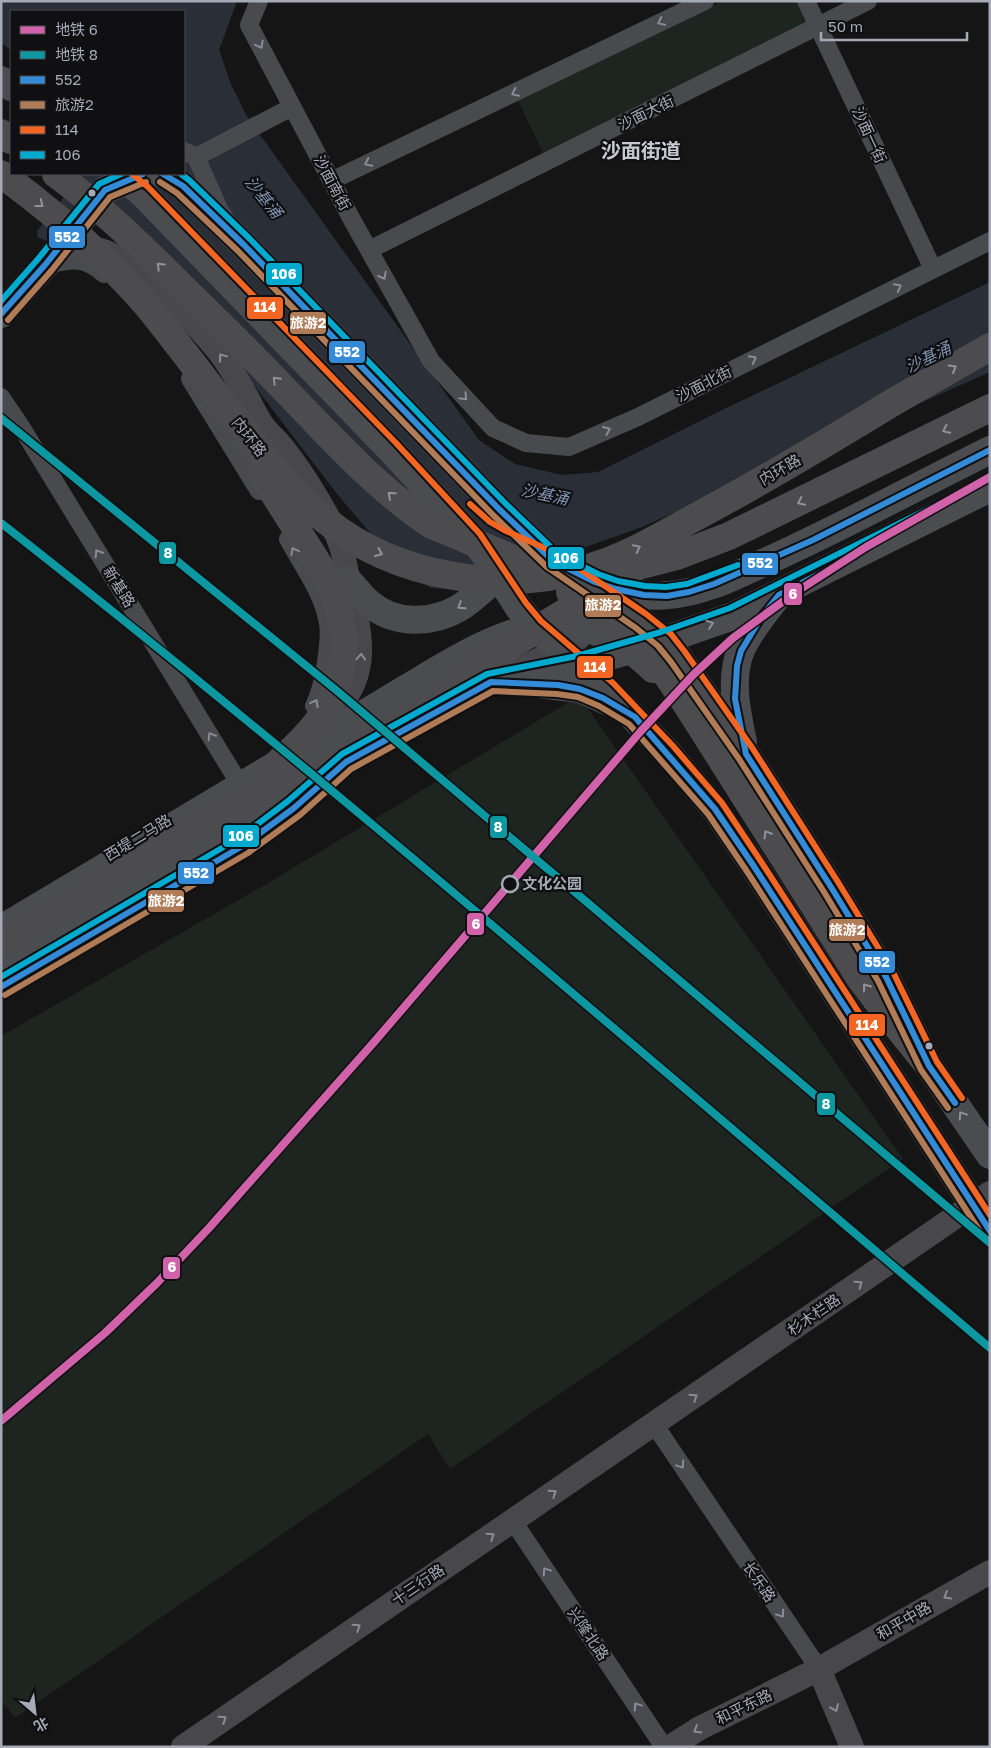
<svg xmlns="http://www.w3.org/2000/svg" width="991" height="1748" font-family="'Golos Text','Noto Sans SC',sans-serif">
<style>
.green{fill:#1e241f}
.water{fill:#292e37}
.pier{fill:#151515}
.lines{fill:none;stroke-linecap:round;stroke-linejoin:round}
.street{stroke:#494a4e;stroke-width:18}
.secondary{stroke:#48484c;stroke-width:24}
.primary{stroke:#4b4c50;stroke-width:28}
.highway{stroke:#4c4c4f;stroke-width:28}
.primary-bridge{stroke:#4b4c50;stroke-width:28}
.highway-bridge{stroke:#4c4c4f;stroke-width:28}
.bus-1-casing{stroke:#100f11;stroke-width:10}
.bus-2-casing{stroke:#100f11;stroke-width:10}
.bus-3-casing{stroke:#100f11;stroke-width:10}
.bus-4-casing{stroke:#100f11;stroke-width:10}
.bus-1{stroke:#338bd7;stroke-width:6}
.bus-2{stroke:#b07c57;stroke-width:6}
.bus-3{stroke:#f26522;stroke-width:6}
.bus-4{stroke:#00a9ce;stroke-width:6}
.metro-1-casing{stroke:#100f11;stroke-width:11}
.metro-2-casing{stroke:#100f11;stroke-width:11}
.metro-1{stroke:#cf62a9;stroke-width:8}
.metro-2{stroke:#0d97a0;stroke-width:8}
.oneway{stroke:#8a8c97}
.oneway2{stroke:#90929c}
.oneway3{stroke:#8a8c96}
.oneway4{stroke:#8f929c}
.bus-dot{fill:#a6a9b6;stroke:#100f11;stroke-width:2}
.stop-dot{fill:#100f11;stroke:#a6a9b6;stroke-width:2.5}
.labels{text-anchor:middle;stroke-width:4.5;stroke-linejoin:round;paint-order:stroke}
.street-label{font-size:15px;fill:#a6a9b6;stroke:#100f11}
.stop-label{font-size:15px;font-weight:bold;fill:#a6a9b6;stroke:#100f11;text-anchor:start}
.water-label{font-size:16px;font-style:italic;fill:#7e93b1;stroke:#100f11}
.district-label{font-size:20px;font-weight:bold;fill:#c7c9d2;stroke:#100f11}
.line-badge{stroke:#100f11;stroke-width:2}
.badge-label{font-size:14px;text-anchor:middle;font-weight:bold;fill:#fff}
</style>
<rect width="100%" height="100%" fill="#151515"/>
<!-- green -->
<path class="green" d="M723 1H796L808 26 544 155 518 101Z
M579 696 903 1159 450 1469 428 1434 15 1718 1 1700V1036L263 886Z"/>
<!-- water -->
<path class="water" d="M1 1H237L219 50 231 84 246 115 479 440 515 464 562 475 598 472 716 413 990 282V372L642 527 580 549 453 589 431 588 405 574 337 494 218 338 96 222 48 241 38 238 37 231 82 174H184V11H11V174L1 186Z"/>
<!-- pier -->
<path class="pier" d="M1 43 11 50V174L1 186Z"/>
<g class="lines">
<!-- street -->
<path class="street" d="M259 1 249 25 351 218 431 361 493 428 526 443 569 447 638 417 990 241
M806 1 933 269
M184 151 196 157 220 211 225 218
M196 157 292 107
M331 181 705 1
M369 250 868 1
M45 265C70 260 83 255 104 274
M190 379 259 491
M1 397 20 425 236 778
M288 539C302 565 323 593 328 623 330 635 328 649 326 662 324 678 321 691 314 706
M654 1424 819 1669
M513 1521 664 1747"/>
<!-- secondary -->
<path class="secondary" d="M94 249C129 251 205 331 225 360 233 372 241 386 248 399 253 408 257 418 263 426 269 434 277 440 283 448 302 472 331 517 341 546 346 562 347 578 351 594 364 641 368 680 330 716
M332 775 346 762 425 717 574 642C583 635 590 627 587 615
M1 987 244 845 302 802
M819 1669 852 1747
M183 1747 990 1193
M670 1747 700 1728 819 1669 990 1572"/>
<!-- primary -->
<path class="primary" d="M1 80 11 87
M119 174 142 193 390 449 474 540 485 555 519 608 535 627 607 690 667 752 715 809 753 865 990 1231
M163 174 170 177 183 186 244 245 499 509 553 561 641 621 664 640 678 657 746 754 831 887 886 977 929 1066 990 1155
M1 314 45 265 105 190 141 175
M348 580C354 587 361 596 369 603 394 625 432 624 459 608 474 599 485 586 499 576
M598 583C620 591 645 598 668 595 702 593 735 576 765 562 841 528 915 487 990 450
M491 682 579 665 664 640 733 616 990 488
M530 683 580 689 609 702
M743 742C737 713 729 679 741 650 749 631 764 614 776 598
M1 929 276 765
M1 970 147 887 346 762"/>
<!-- highway -->
<path class="highway" d="M1 133 11 140
M56 174C101 207 141 246 180 285 216 320 251 354 285 390 331 437 375 487 430 524
M895 401 990 347
M687 705 860 978 883 1009 929 1066
M1 945 170 843 287 780 462 675"/>
<!-- primary-bridge -->
<path class="primary-bridge" d="M289 757C329 735 368 712 407 688 491 638 568 586 653 669"/>
<!-- highway-bridge -->
<path class="highway-bridge" d="M1 174C55 213 103 255 146 304 176 341 204 379 233 416 261 452 288 490 324 519 396 578 503 595 591 567 626 557 659 537 690 520 760 483 828 442 895 401
M261 473 329 581C349 625 350 676 321 717 309 735 292 750 276 765
M430 524 523 563 552 573
M607 574 677 556 729 536 990 408
M570 592 630 631 654 656 687 705
M462 675 630 573"/>
<!-- bus-1 casing -->
<g class="bus-1-casing">
<path id="bus-1" d="M163 174 183 186 244 245 499 509 553 561 595 582 616 589 644 595 667 596 689 592 714 584 813 540 990 450
M1 314 45 265 105 190 143 174
M838 564 779 595 762 616 741 651 737 666 735 699 746 754 831 887 886 977 929 1066 955 1103
M1 987 244 845 294 808 346 762 491 682 558 685 580 689 603 698 635 717 715 809 753 865 990 1231"/>
</g>
<!-- bus-2 casing -->
<g class="bus-2-casing">
<path id="bus-2" d="M160 182 177 193 238 251 493 515 547 567 636 628 658 646 671 662 739 759 824 892 878 981 921 1070 948 1108
M8 320 52 270 110 197 146 182
M5 995 248 853 300 815 351 769 493 691 557 694 578 697 599 706 629 724 708 814 746 870 983 1236"/>
</g>
<!-- bus-3 casing -->
<g class="bus-3-casing">
<path id="bus-3" d="M132 174 148 187 396 443 480 534 526 603 541 621 613 683 673 746 722 803 760 860 990 1215
M470 504 490 522 504 530 558 554 646 614 671 634 685 652 753 749 838 882 893 972 937 1062 962 1098"/>
</g>
<!-- bus-4 casing -->
<g class="bus-4-casing">
<path id="bus-4" d="M181 174 189 180 250 239 505 503 558 554 598 574 618 581 645 586 666 587 687 584 738 565
M1 301 38 259 99 184 121 174
M1 977 239 838 288 801 342 754 487 674 577 656 661 632 730 608 986 480"/>
</g>
<!-- bus-1 -->
<use href="#bus-1" class="bus-1"/>
<!-- bus-2 -->
<use href="#bus-2" class="bus-2"/>
<!-- bus-3 -->
<use href="#bus-3" class="bus-3"/>
<!-- bus-4 -->
<use href="#bus-4" class="bus-4"/>
<!-- metro-1 casing -->
<g class="metro-1-casing">
<path id="metro-1" d="M1 1421 105 1333 157 1283 209 1228 375 1041 641 731 694 674 733 638 796 592 866 547 990 477"/>
</g>
<!-- metro-2 casing -->
<g class="metro-2-casing">
<path id="metro-2" d="M1 418 336 690 990 1243
M1 523C339 788 662 1071 990 1348"/>
</g>
<!-- metro-1 -->
<use href="#metro-1" class="metro-1"/>
<!-- metro-2 -->
<use href="#metro-2" class="metro-2"/>
</g>
<!-- one-way arrows -->
<defs><path id="oneway-chevron" d="M-2-3.5L2.5 0L-2 3.5" fill="none" stroke-width="1.6" stroke-linecap="round" stroke-linejoin="round" transform="scale(1.25)"/></defs>
<g class="oneway">
<use href="#oneway-chevron" transform="translate(661 22) rotate(154)"/>
<use href="#oneway-chevron" transform="translate(260 45) rotate(62)"/>
<use href="#oneway-chevron" transform="translate(515 93) rotate(154)"/>
<use href="#oneway-chevron" transform="translate(368 163) rotate(154)"/>
<use href="#oneway-chevron" transform="translate(383 276) rotate(61)"/>
<use href="#oneway-chevron" transform="translate(898 287) rotate(-27)"/>
<use href="#oneway-chevron" transform="translate(753 359) rotate(-27)"/>
<use href="#oneway-chevron" transform="translate(464 397) rotate(47)"/>
<use href="#oneway-chevron" transform="translate(607 430) rotate(-23)"/>
<use href="#oneway-chevron" transform="translate(294 551) rotate(-119)"/>
<use href="#oneway-chevron" transform="translate(98 553) rotate(-122)"/>
<use href="#oneway-chevron" transform="translate(315 703) rotate(-62)"/>
<use href="#oneway-chevron" transform="translate(211 736) rotate(-122)"/>
<use href="#oneway-chevron" transform="translate(681 1465) rotate(56)"/>
<use href="#oneway-chevron" transform="translate(546 1571) rotate(-124)"/>
<use href="#oneway-chevron" transform="translate(781 1614) rotate(56)"/>
<use href="#oneway-chevron" transform="translate(637 1706) rotate(-124)"/>
</g>
<g class="oneway2">
<use href="#oneway-chevron" transform="translate(40 204) rotate(38)"/>
<use href="#oneway-chevron" transform="translate(160 266) rotate(-136)"/>
<use href="#oneway-chevron" transform="translate(953 368) rotate(-30)"/>
<use href="#oneway-chevron" transform="translate(276 380) rotate(-134)"/>
<use href="#oneway-chevron" transform="translate(946 430) rotate(154)"/>
<use href="#oneway-chevron" transform="translate(391 495) rotate(-139)"/>
<use href="#oneway-chevron" transform="translate(801 502) rotate(154)"/>
<use href="#oneway-chevron" transform="translate(637 548) rotate(-26)"/>
<use href="#oneway-chevron" transform="translate(379 553) rotate(24)"/>
<use href="#oneway-chevron" transform="translate(767 834) rotate(-122)"/>
<use href="#oneway-chevron" transform="translate(866 987) rotate(-126)"/>
</g>
<g class="oneway3">
<use href="#oneway-chevron" transform="translate(222 357) rotate(-127)"/>
<use href="#oneway-chevron" transform="translate(361 657) rotate(-86)"/>
<use href="#oneway-chevron" transform="translate(859 1284) rotate(-35)"/>
<use href="#oneway-chevron" transform="translate(694 1397) rotate(-34)"/>
<use href="#oneway-chevron" transform="translate(553 1493) rotate(-34)"/>
<use href="#oneway-chevron" transform="translate(491 1536) rotate(-34)"/>
<use href="#oneway-chevron" transform="translate(947 1596) rotate(150)"/>
<use href="#oneway-chevron" transform="translate(357 1627) rotate(-34)"/>
<use href="#oneway-chevron" transform="translate(835 1708) rotate(67)"/>
<use href="#oneway-chevron" transform="translate(223 1719) rotate(-34)"/>
<use href="#oneway-chevron" transform="translate(697 1730) rotate(149)"/>
</g>
<g class="oneway4">
<use href="#oneway-chevron" transform="translate(461 606) rotate(147)"/>
<use href="#oneway-chevron" transform="translate(710 624) rotate(-19)"/>
<use href="#oneway-chevron" transform="translate(962 1115) rotate(-124)"/>
</g>
<!-- markers -->
<g class="bus-dot">
<circle cx="92" cy="193" r="4.5"/>
<circle cx="929" cy="1046" r="4.5"/>
</g>
<circle class="stop-dot" cx="510" cy="884" r="8"/>
<g class="labels">
<!-- street labels -->
<g class="street-label">
<text transform="translate(646 113) rotate(-26)" y="5">沙面大街</text>
<text transform="translate(869 135) rotate(65)" y="5">沙面一街</text>
<text transform="translate(332 183) rotate(62)" y="5">沙面南街</text>
<text transform="translate(704 384) rotate(-27)" y="5">沙面北街</text>
<text transform="translate(249 437) rotate(52)" y="5">内环路</text>
<text transform="translate(780 470) rotate(-30)" y="5">内环路</text>
<text transform="translate(119 587) rotate(58)" y="5">新基路</text>
<text transform="translate(138 838) rotate(-31)" y="5">西堤二马路</text>
<text transform="translate(814 1315) rotate(-35)" y="5">杉木栏路</text>
<text transform="translate(759 1582) rotate(56)" y="5">长乐路</text>
<text transform="translate(418 1585) rotate(-34)" y="5">十三行路</text>
<text transform="translate(904 1621) rotate(-30)" y="5">和平中路</text>
<text transform="translate(588 1634) rotate(56)" y="5">兴隆北路</text>
<text transform="translate(744 1707) rotate(-26)" y="5">和平东路</text>
</g>
<!-- stop labels -->
<g class="stop-label">
<text x="522" y="889">文化公园</text>
</g>
<!-- water labels -->
<g class="water-label">
<text transform="translate(264 197) rotate(51)" y="6">沙基涌</text>
<text transform="translate(928 357) rotate(-26)" y="6">沙基涌</text>
<text transform="translate(545 494) rotate(12)" y="6">沙基涌</text>
</g>
<!-- district labels -->
<g class="district-label">
<text x="641" y="158">沙面街道</text>
</g>
</g>
<g class="line-badge">
<rect x="48" y="225" width="38" height="24" rx="5" fill="#338bd7"/>
<rect x="265" y="262" width="38" height="24" rx="5" fill="#00a9ce"/>
<rect x="246" y="296" width="38" height="24" rx="5" fill="#f26522"/>
<rect x="289" y="311" width="38" height="24" rx="5" fill="#b07c57"/>
<rect x="328" y="340" width="38" height="24" rx="5" fill="#338bd7"/>
<rect x="158" y="541" width="19" height="24" rx="5" fill="#0d97a0"/>
<rect x="547" y="546" width="38" height="24" rx="5" fill="#00a9ce"/>
<rect x="741" y="552" width="38" height="24" rx="5" fill="#338bd7"/>
<rect x="783" y="582" width="20" height="24" rx="5" fill="#cf62a9"/>
<rect x="584" y="594" width="38" height="24" rx="5" fill="#b07c57"/>
<rect x="576" y="655" width="38" height="24" rx="5" fill="#f26522"/>
<rect x="489" y="815" width="19" height="24" rx="5" fill="#0d97a0"/>
<rect x="222" y="824" width="38" height="24" rx="5" fill="#00a9ce"/>
<rect x="177" y="861" width="38" height="24" rx="5" fill="#338bd7"/>
<rect x="147" y="889" width="38" height="24" rx="5" fill="#b07c57"/>
<rect x="466" y="912" width="19" height="24" rx="5" fill="#cf62a9"/>
<rect x="828" y="918" width="38" height="24" rx="5" fill="#b07c57"/>
<rect x="858" y="950" width="38" height="24" rx="5" fill="#338bd7"/>
<rect x="848" y="1013" width="38" height="24" rx="5" fill="#f26522"/>
<rect x="816" y="1092" width="20" height="24" rx="5" fill="#0d97a0"/>
<rect x="162" y="1256" width="19" height="24" rx="5" fill="#cf62a9"/>
</g>
<g class="badge-label">
<text x="67" y="242">552</text>
<text x="284" y="279">106</text>
<text x="265" y="312">114</text>
<text x="308" y="328">旅游2</text>
<text x="347" y="357">552</text>
<text x="168" y="558">8</text>
<text x="566" y="563">106</text>
<text x="760" y="568">552</text>
<text x="793" y="599">6</text>
<text x="603" y="610">旅游2</text>
<text x="595" y="672">114</text>
<text x="498" y="832">8</text>
<text x="241" y="841">106</text>
<text x="196" y="878">552</text>
<text x="166" y="906">旅游2</text>
<text x="476" y="929">6</text>
<text x="847" y="935">旅游2</text>
<text x="877" y="967">552</text>
<text x="867" y="1030">114</text>
<text x="826" y="1109">8</text>
<text x="172" y="1272">6</text>
</g>
<!-- border -->
<rect width="991" height="1748" fill="none" stroke="#a6a9b6" stroke-width="5"/>
<!-- legend -->
<rect x="10" y="10" width="175" height="165" fill="#100f11" stroke="#4c4d53"/>
<rect x="20" y="26" width="25" height="8" fill="#cf62a9" stroke="#4c4d53"/>
<text x="55" y="35" font-size="15" fill="#a6a9b6">地铁 6</text>
<rect x="20" y="51" width="25" height="8" fill="#0d97a0" stroke="#4c4d53"/>
<text x="55" y="60" font-size="15" fill="#a6a9b6">地铁 8</text>
<rect x="20" y="76" width="25" height="8" fill="#338bd7" stroke="#4c4d53"/>
<text x="55" y="85" font-size="15" fill="#a6a9b6">552</text>
<rect x="20" y="101" width="25" height="8" fill="#b07c57" stroke="#4c4d53"/>
<text x="55" y="110" font-size="15" fill="#a6a9b6">旅游2</text>
<rect x="20" y="126" width="25" height="8" fill="#f26522" stroke="#4c4d53"/>
<text x="55" y="135" font-size="15" fill="#a6a9b6">114</text>
<rect x="20" y="151" width="25" height="8" fill="#00a9ce" stroke="#4c4d53"/>
<text x="55" y="160" font-size="15" fill="#a6a9b6">106</text>
<!-- north arrow -->
<g transform="translate(35 1713) rotate(152)" stroke="#100f11" stroke-width="4" paint-order="stroke">
<path d="M0-4L9 19L0 12L-9 19Z" fill="#a6a9b6"/>
<text y="-8" font-size="14" font-weight="bold" text-anchor="middle" fill="#a6a9b6">北</text>
</g>
<!-- scale -->
<path d="M821 32v8h146v-8" fill="none" stroke="#a6a9b6" stroke-width="2.5"/>
<text x="828" y="32" font-size="15" fill="#a6a9b6" stroke="#100f11" stroke-width="4" paint-order="stroke">50 m</text>
</svg>
